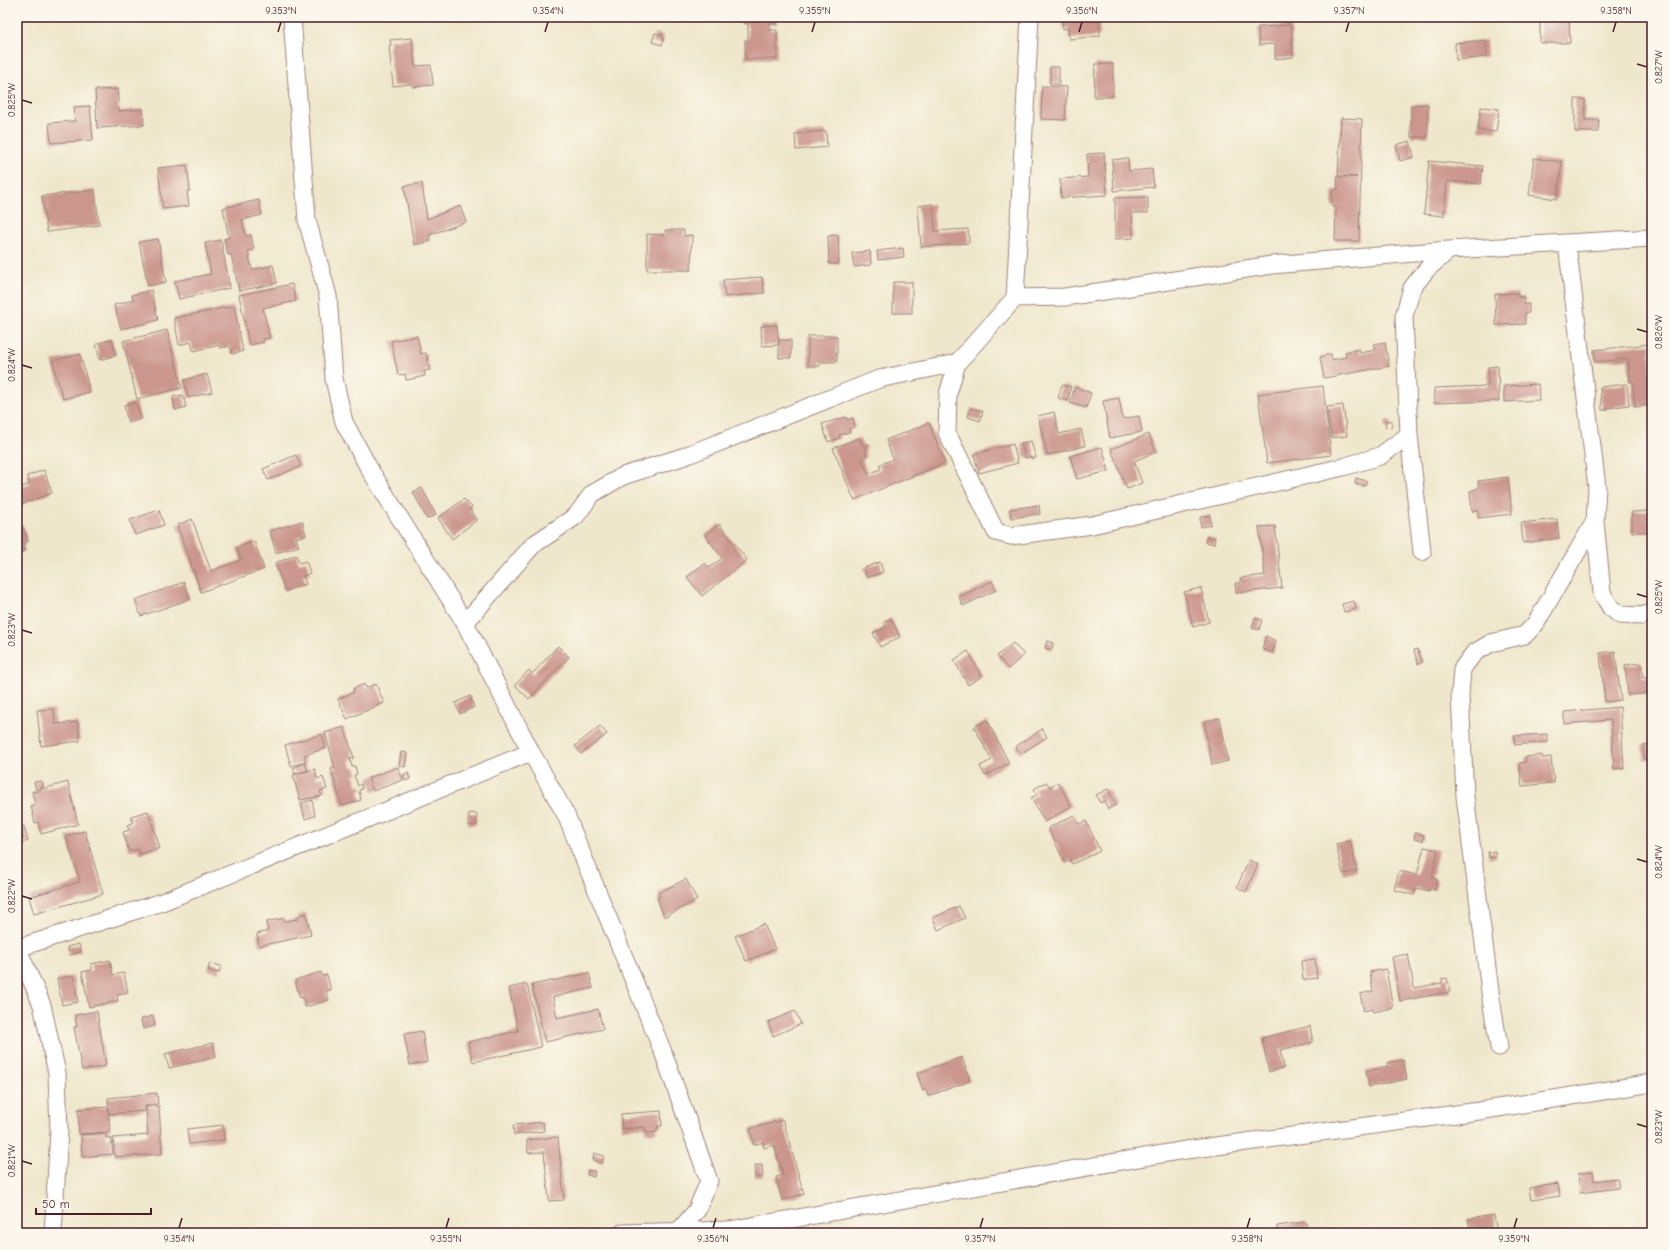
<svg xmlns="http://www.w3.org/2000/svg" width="1669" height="1250" font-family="'Comic Neue',sans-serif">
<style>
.building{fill:#cb968d}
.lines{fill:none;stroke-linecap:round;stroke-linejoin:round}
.street-casing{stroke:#9c837b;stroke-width:19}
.street{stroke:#fff;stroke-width:17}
.ticks{fill:none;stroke:#4a1f2b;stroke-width:1.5}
.neatline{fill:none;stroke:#4a1f2b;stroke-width:1.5}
.ticks-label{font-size:10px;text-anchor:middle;fill:#4a1f2b}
</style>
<rect width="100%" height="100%" fill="#fbf7ec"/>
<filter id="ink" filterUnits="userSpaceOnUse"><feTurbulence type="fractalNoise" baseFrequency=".025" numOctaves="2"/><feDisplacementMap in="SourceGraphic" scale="8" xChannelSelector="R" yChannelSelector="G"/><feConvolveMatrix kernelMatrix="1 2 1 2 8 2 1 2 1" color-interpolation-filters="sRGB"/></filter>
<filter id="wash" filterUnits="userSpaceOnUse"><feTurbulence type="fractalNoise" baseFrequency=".012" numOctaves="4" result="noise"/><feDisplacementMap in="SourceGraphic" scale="16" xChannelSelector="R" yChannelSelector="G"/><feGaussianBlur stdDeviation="0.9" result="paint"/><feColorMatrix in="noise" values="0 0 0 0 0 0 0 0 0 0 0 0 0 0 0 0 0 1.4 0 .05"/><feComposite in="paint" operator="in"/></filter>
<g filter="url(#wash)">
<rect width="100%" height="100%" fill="#efe7cb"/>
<g id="blocks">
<!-- building -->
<path class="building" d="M744 17H777V24H769L770 30H777V59H745V40H748V23L744 24Z
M1062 17H1099L1100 36 1069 39 1068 28 1063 29Z
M1489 17H1503V19L1489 18Z
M1555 17H1569L1570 43H1540V19H1555Z
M1291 25 1293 57 1275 59V44L1259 45 1258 27Z
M655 33 663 35 662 37 664 38 662 45 652 42Z
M412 38 415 66 431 65 433 85 412 87V84L393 86 389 46H391L390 40Z
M1486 40 1487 57 1456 60 1455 43Z
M1095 64H1113V97H1094Z
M1050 67H1059V84H1050Z
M1042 86 1067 87 1065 120 1041 119Z
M117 89 119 111 143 109 144 125 97 128 95 90Z
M1575 99H1585V120H1599L1598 132H1575Z
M1428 104V137H1411V105Z
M90 106 93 140 51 143 49 123 75 121 74 107Z
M1481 107 1499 109 1496 132 1478 130Z
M1341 118 1362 119 1359 241H1335L1336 207H1332V191L1338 189 1337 177H1357L1338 176Z
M826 131 827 147 796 150 795 134Z
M1410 141 1414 157 1400 161 1396 145Z
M1104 153 1107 195 1061 198 1060 179 1088 177 1087 154Z
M1128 158 1129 171 1152 169 1154 187 1114 191 1112 160Z
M1534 158 1562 162 1557 199 1529 195Z
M1429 161 1483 166 1481 184 1447 181 1444 216 1424 214Z
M187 165 190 191H187L189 206 163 209 158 168Z
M422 183 427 219 460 206 466 222 429 235 430 241 414 245 404 186Z
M95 190 99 225 47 232 42 196Z
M1148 197V213H1132L1133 238 1115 239V198Z
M259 200 262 215 242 220 246 236 251 235 254 250 248 251 252 270 273 265 277 283 239 291 231 254 228 255 224 239 229 238 223 208Z
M933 204 935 231 968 229 969 243 921 247 918 206Z
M665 230H684V236L692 235 691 270H647V234L665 235Z
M838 235 839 264H829L828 236Z
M158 239 166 282 148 286 139 242Z
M221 240 230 288 179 299 175 281 211 274 205 243Z
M903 248 904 257 878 260 877 251Z
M870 251 871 265 854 267 852 253Z
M762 277 764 293 725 297 723 280Z
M893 282H912V313H893Z
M292 284 296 301 263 308 270 338 263 339 264 342 249 345 239 295Z
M151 290 158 320 121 329 114 305 133 300 132 295Z
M1518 293V297H1524V304H1529V313H1525V324L1496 325 1495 294Z
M234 306 243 351 232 354 230 346 220 348V345L193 351 191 342 179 345 174 318Z
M777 325 779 345 762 346 761 326Z
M167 330 182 388 137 399 123 341Z
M417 336 421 354 426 353 430 370 424 371 425 376 406 380 405 374 398 375 391 341Z
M808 336H837V362H820V366H808Z
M112 339 116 355 100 360 96 344Z
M779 340H791V358H779Z
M1385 342 1389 366 1324 378 1320 357 1331 354 1332 360 1346 357 1345 352 1359 349 1360 353 1376 350 1374 344Z
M1650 344 1652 405 1635 407 1633 381 1630 382 1628 359 1595 362 1594 350Z
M80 354 90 392 63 399 52 361Z
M1498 366 1499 401 1434 403V388L1488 386V367Z
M207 374 212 392 188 398 184 380Z
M1538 384 1539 400 1504 402V386Z
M1627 384 1629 405 1607 408V410H1602L1600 387Z
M1062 385 1071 387 1068 401 1058 398Z
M1323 386 1331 455 1267 463 1258 394Z
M1075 387 1091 393 1086 408 1070 403Z
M183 395 186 407 175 410 173 397Z
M1119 398 1123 419 1139 416 1142 432 1110 438 1103 401Z
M136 402 141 419 128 423 124 405Z
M1343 405 1347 436 1331 438 1327 407Z
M971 408 983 411 980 421 968 417Z
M1054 412 1059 434 1081 429 1085 446 1047 455 1038 416Z
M846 417 847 420 853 418 855 427 849 429 850 432 839 435 840 438 828 442 822 424Z
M1386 420 1392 421 1391 428 1385 427Z
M929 423 945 463 854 500 833 448 859 438 862 444 867 446 865 452 867 457 862 459 868 474 881 469 879 465 893 459 886 440Z
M1149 434 1156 452 1134 461 1142 483 1127 489 1111 449Z
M1031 441 1036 458 1032 459 1031 457 1025 458 1021 443Z
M1013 444 1018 463 979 473 974 454Z
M1102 447 1109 471 1077 479 1070 456Z
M296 455 301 466 268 480 263 469Z
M44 470 52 493 17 506V489L30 484 27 476Z
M1508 477 1512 514 1478 518V510L1472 511 1470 491 1479 488 1478 481Z
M1356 478 1367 481 1365 486 1355 484Z
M422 488 436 515 427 519 413 492Z
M464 499 472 507 469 509 477 520 452 539 438 518Z
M1039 505 1040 514 1011 518 1010 509Z
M159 510 164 525 135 535 130 520Z
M1652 511V532H1632V512Z
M1210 515 1211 525 1201 527 1200 517Z
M192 519 211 571 241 560 237 548 254 541 264 569 201 592 177 525Z
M1557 519 1559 538 1523 543 1521 523Z
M302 521 306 535 296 538 299 546 276 553 270 531Z
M17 523 19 527 23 526 28 542 23 543 25 551 17 554Z
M719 524 747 560 702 596 687 577 705 563 709 568 722 558 705 535Z
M1275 526 1282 588 1236 593 1235 583H1241L1240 578 1265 575 1259 527Z
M1207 536 1215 538 1214 544 1205 542Z
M296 555 299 563 306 561 310 573 303 576 306 584 285 591 275 563Z
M880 562 883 572 867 578 864 568Z
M992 581 996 590 963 606 959 597Z
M184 582 190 599 141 616 135 600Z
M1201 588 1209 622 1193 627 1184 592Z
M1354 601 1356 609 1344 612 1342 604Z
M891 618 900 637 880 647 873 633 886 627 884 622Z
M1255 618 1262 620 1259 630 1252 628Z
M1266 636 1276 641 1273 653 1262 649Z
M1047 641 1053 643 1052 650 1045 648Z
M1013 643 1024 655 1008 669 997 656Z
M558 646 569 657 529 699 515 685 529 670 532 674Z
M1417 649 1423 662 1418 664 1414 650Z
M968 651 982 676 968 685 954 660Z
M1615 651 1621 700 1605 702 1600 653Z
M1641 663 1643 678 1652 677V693L1628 695 1625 665Z
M364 684 366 688 376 684 384 703 347 719 338 699 354 692 353 689Z
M470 696 474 707 460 714 455 703Z
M1620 707 1624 768 1614 769 1611 720 1564 724V712Z
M54 709 55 724 78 722 80 741 41 746 37 710Z
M1220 718 1228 761 1212 765 1204 721Z
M987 720 1009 763 985 776 980 766 992 760 974 727Z
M600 726 607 734 581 754 575 746Z
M344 727 354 758 350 759 352 767 355 766 357 774 354 775 358 786 361 784 362 789 359 790 361 800 342 806 331 769 335 768 325 733Z
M1042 729 1047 737 1020 754 1015 747Z
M322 734 326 748 304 755 306 762 291 766 285 745Z
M1547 734 1548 742 1515 745 1514 736Z
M1652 744V759L1644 760 1643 745Z
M401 752 407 753 405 767 399 766Z
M1542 755V758L1551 757 1554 783 1522 786 1519 763 1526 762 1525 757Z
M305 763 308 770 295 774 293 768Z
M398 767 403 780 373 791 368 778Z
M315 769 317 779 323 777 327 789 320 791 322 796 300 800 293 775Z
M408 773 410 779 405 781 403 775Z
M42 781 43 787 36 789 34 782Z
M68 782 78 824 41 834 38 822 35 823 31 806 35 805 32 792Z
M1046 782 1050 787 1058 782 1071 806 1045 822 1031 798 1038 794 1034 789Z
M1108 789 1116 805 1108 809 1104 801 1100 803 1096 795Z
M312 800 315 816 305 819 301 803Z
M148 811 160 848 140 854 138 849 129 851 123 832 129 830 127 825 133 823 131 816Z
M469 813 477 814 476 825H468Z
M1074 815 1079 824 1086 821 1100 851 1072 864 1070 860 1065 863 1048 828Z
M24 826 28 841 17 844V828Z
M85 831 103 894 34 914 29 897 80 882 66 836Z
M1415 833 1424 835 1423 841 1414 839Z
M1350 841 1357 871 1343 874 1336 844Z
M1424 847 1438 850 1432 878 1437 879 1435 890 1429 889V891L1416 888 1414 895 1394 890 1399 871 1417 875Z
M1495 851 1496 857 1489 858 1488 852Z
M1249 860 1258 864 1246 892 1237 887Z
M686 879 697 900 664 917 657 898 660 897 658 893Z
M959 906 965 918 938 930 933 918Z
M306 913 311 935 259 946 257 934 268 931 266 922 284 918 285 921 298 919 297 916Z
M764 924 775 949 746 961 735 936Z
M79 944 81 952 70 955 67 947Z
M1408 954 1414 988 1442 983V979L1447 978 1450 992 1400 1001 1392 957Z
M1315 959 1317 978 1303 980 1301 961Z
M110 960 113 975 124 973 128 993 117 995 118 1001 89 1007 82 972 92 970 91 964Z
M210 963 221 966 219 973 208 970Z
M1386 969 1393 1008 1373 1012 1372 1009 1364 1011 1360 994 1373 991 1370 972Z
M321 972 322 976 327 975 331 990 326 991 329 1000 306 1007 303 997 300 998 295 980Z
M589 973 593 988 553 997 557 1018 598 1009 603 1029 545 1042 532 985Z
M73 976 78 1002 62 1005 57 979Z
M527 984 541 1047 473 1062 468 1042 518 1031 509 988Z
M97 1011 106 1066 82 1070 74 1027H77L75 1015Z
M795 1011 801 1024 773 1036 768 1022Z
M153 1016 155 1026 143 1029 141 1019Z
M1310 1026 1313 1042 1280 1050 1284 1068 1269 1072 1262 1038Z
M422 1031 427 1062 410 1065 404 1034Z
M213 1043 216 1057 169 1068 165 1054Z
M962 1057 970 1081 928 1096 926 1090 923 1091 917 1073Z
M1403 1060 1407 1079 1369 1087 1366 1071 1388 1067 1387 1063Z
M157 1093 158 1104 145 1106V1111L109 1114 108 1098Z
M159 1106 162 1154 115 1157 113 1138 148 1135 146 1107Z
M108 1107 110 1132 79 1134 78 1109Z
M661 1111 662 1126 657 1127V1132L646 1133 645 1127 622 1129 621 1114Z
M783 1120 804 1194 782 1200 776 1177 783 1175 774 1145 764 1148 763 1142 754 1145 750 1129Z
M543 1122 544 1131 514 1135 513 1125Z
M223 1125 224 1140 189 1144 187 1129Z
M106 1133V1138L111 1137 113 1154 82 1157 81 1135Z
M558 1137 564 1200 549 1201 544 1152 528 1153 527 1140Z
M594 1153 604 1156 602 1163 593 1160Z
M755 1165H762L763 1177H755Z
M588 1170 595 1171 594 1177 587 1175Z
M1593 1171 1594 1181 1617 1178 1619 1188 1580 1193 1578 1174Z
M1558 1184 1560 1196 1531 1200 1529 1188Z
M1494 1215 1497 1233H1471L1468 1219Z
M1306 1222 1307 1233H1278L1277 1226Z"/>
</g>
</g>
<g filter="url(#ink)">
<use href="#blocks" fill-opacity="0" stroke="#9c837b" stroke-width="1"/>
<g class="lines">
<!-- street casing -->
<g class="street-casing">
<path id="street" d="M292 17 307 220 328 296 334 379 344 422 370 470 465 623 531 752 566 815 663 1052 709 1181 697 1210 679 1231
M1567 244 1597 487 1595 521 1602 593 1611 608 1620 615 1641 616 1652 613
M1015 298 1030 17
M957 363 948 394 947 433 996 532 1011 536 1092 525 1343 467 1380 456 1409 435
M1422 552 1409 435 1404 316 1412 288 1427 269 1449 250
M465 623 533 545 576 516 592 494 623 476 685 456 879 379 957 363 1015 298 1065 297 1272 265 1449 250 1652 238
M17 947 42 1005 57 1073 59 1131 53 1233
M18 948 162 902 531 752
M1499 1047 1491 999 1465 796 1460 695 1462 669 1474 653 1491 643 1525 635 1536 623 1595 521
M622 1233 729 1230 1179 1151 1479 1111 1652 1083"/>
</g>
<!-- street -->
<use href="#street" class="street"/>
</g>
</g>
<!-- ticks -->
<path class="ticks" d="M278 32 281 22M545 32 548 22M812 32 815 22M1079 32 1082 22M1346 32 1349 22M1613 32 1616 22M1637 64 1647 67M22 100 32 103M1637 329 1647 332M22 365 32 368M1637 594 1647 597M22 630 32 633M1637 859 1647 862M22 896 32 899M1637 1124 1647 1127M22 1161 32 1164M179 1228 182 1218M446 1228 449 1218M713 1228 716 1218M980 1228 983 1218M1247 1228 1250 1218M1514 1228 1517 1218"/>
<!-- margin -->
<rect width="1669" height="1250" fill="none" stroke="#fbf7ec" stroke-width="44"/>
<!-- scale -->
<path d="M36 1208v6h115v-6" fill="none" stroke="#4a1f2b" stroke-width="2"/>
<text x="42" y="1208" font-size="12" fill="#4a1f2b" stroke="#fbf7ec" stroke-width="3" paint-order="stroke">50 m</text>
<rect x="22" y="22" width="1625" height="1206" class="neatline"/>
<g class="ticks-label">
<text x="281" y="14">9.353°N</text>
<text x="548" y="14">9.354°N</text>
<text x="815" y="14">9.355°N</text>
<text x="1082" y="14">9.356°N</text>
<text x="1349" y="14">9.357°N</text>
<text x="1616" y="14">9.358°N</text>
<text transform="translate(1658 67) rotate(-90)" y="4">0.827°W</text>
<text transform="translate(11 100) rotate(-90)" y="4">0.825°W</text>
<text transform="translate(1658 332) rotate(-90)" y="4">0.826°W</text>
<text transform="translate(11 365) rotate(-90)" y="4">0.824°W</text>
<text transform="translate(1658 597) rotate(-90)" y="4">0.825°W</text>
<text transform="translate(11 630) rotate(-90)" y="4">0.823°W</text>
<text transform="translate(1658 862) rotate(-90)" y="4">0.824°W</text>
<text transform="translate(11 896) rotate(-90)" y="4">0.822°W</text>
<text transform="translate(1658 1127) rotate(-90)" y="4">0.823°W</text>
<text transform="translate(11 1161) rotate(-90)" y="4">0.821°W</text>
<text x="179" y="1242">9.354°N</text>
<text x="446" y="1242">9.355°N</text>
<text x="713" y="1242">9.356°N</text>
<text x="980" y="1242">9.357°N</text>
<text x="1247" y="1242">9.358°N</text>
<text x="1514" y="1242">9.359°N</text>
</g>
</svg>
